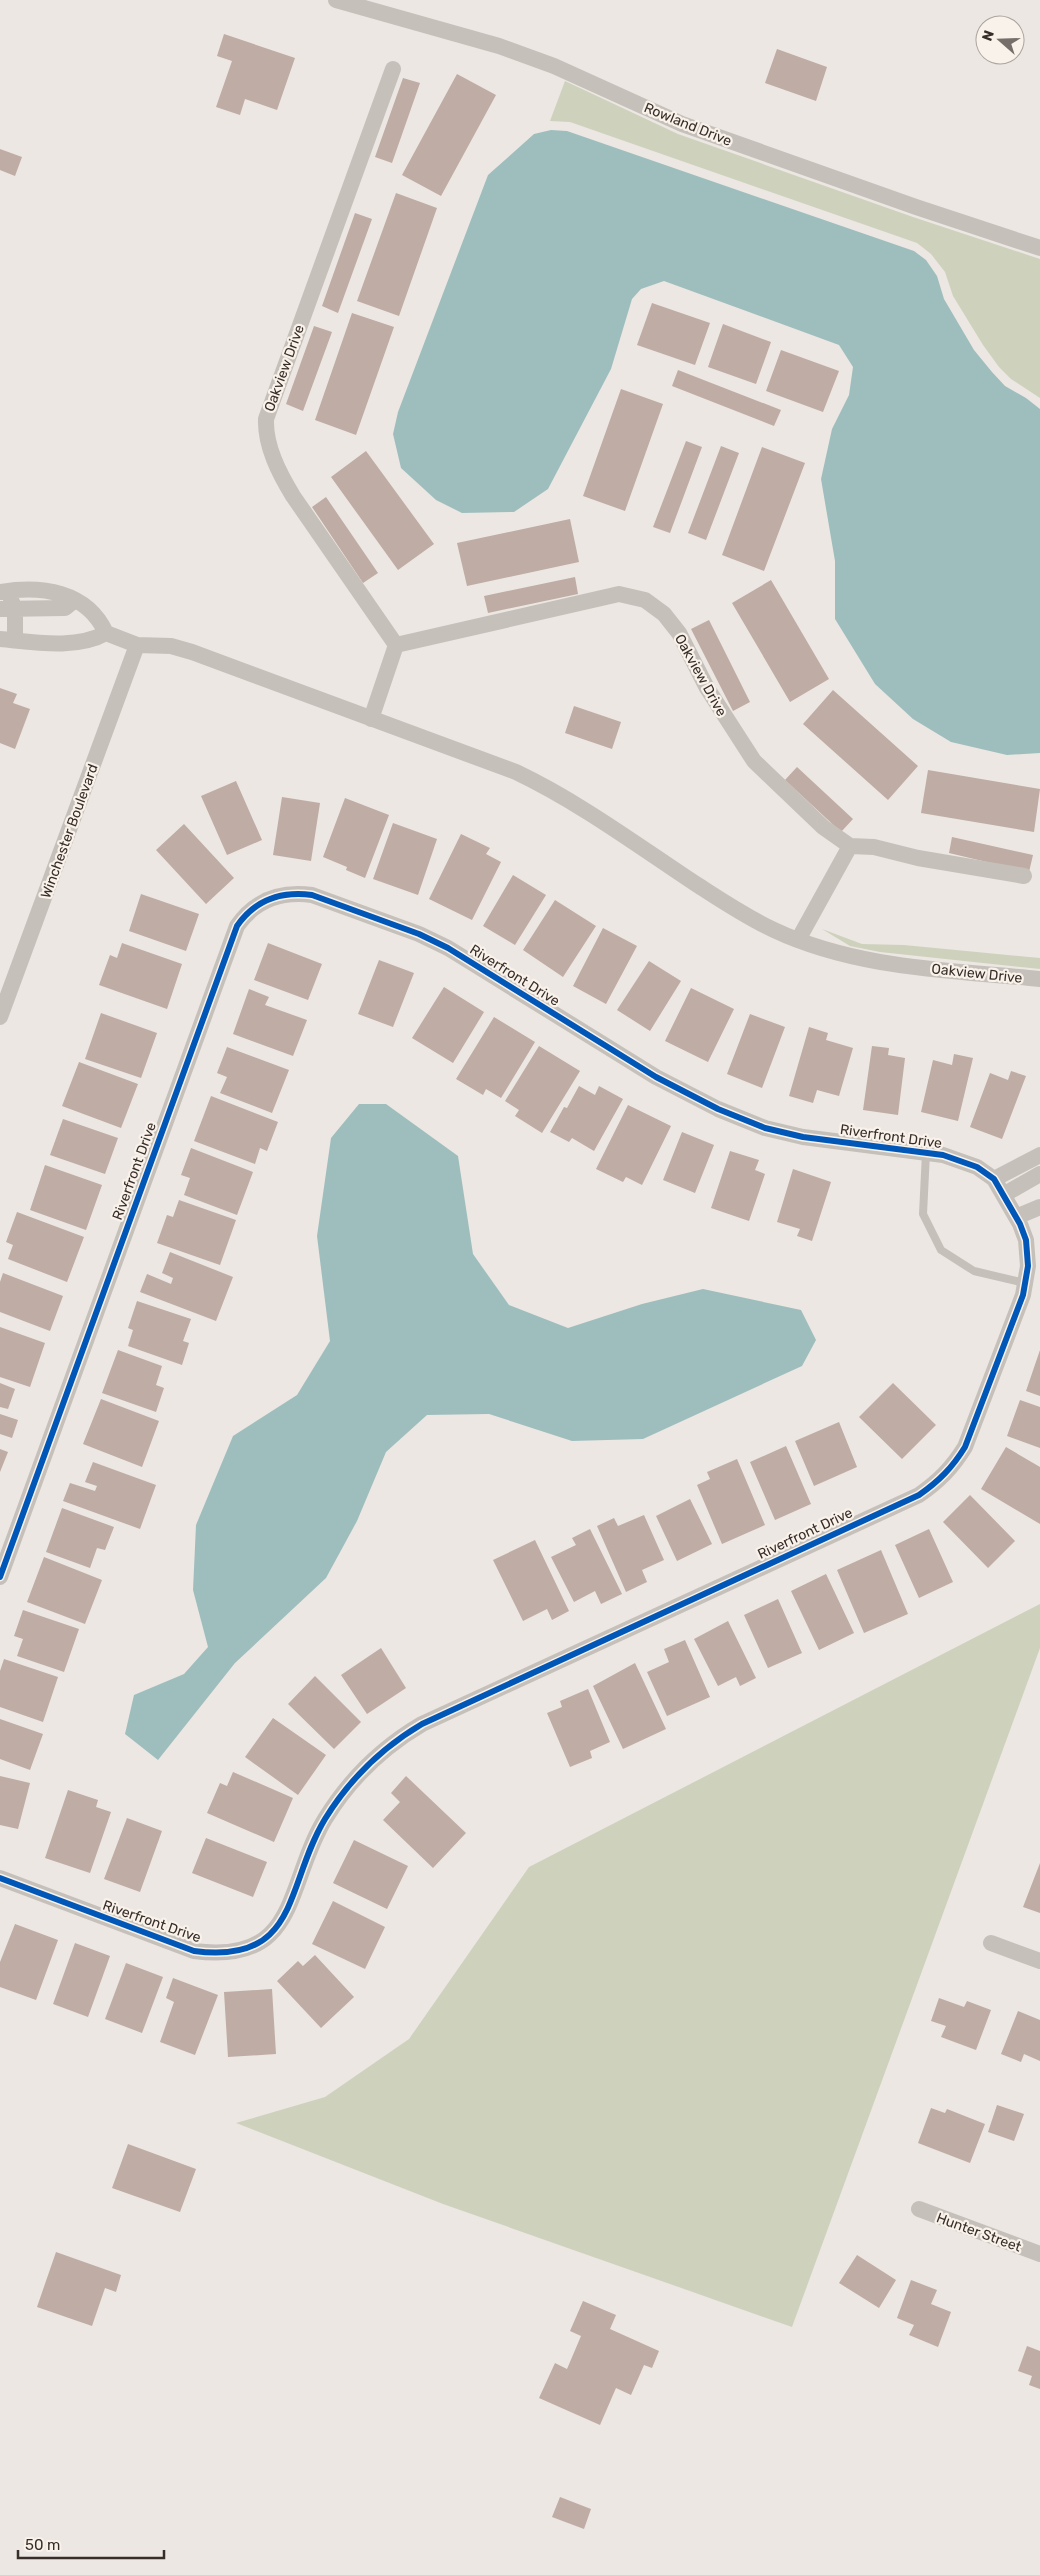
<svg xmlns="http://www.w3.org/2000/svg" width="1040" height="2575" font-family="Rubik,sans-serif">
<style>
.green{fill:#ced2bd}
.water{fill:#9ebebe}
.building{fill:#bfaca4}
.lines{fill:none;stroke-linecap:round;stroke-linejoin:round}
.lane{stroke:#c6c0bb;stroke-width:8}
.street{stroke:#c6c0bb;stroke-width:16}
.cycleway-casing{stroke:#f9f2ea;stroke-width:9}
.cycleway{stroke:#0057b8;stroke-width:6}
.labels{text-anchor:middle;stroke-width:4.5;stroke-linejoin:round;paint-order:stroke}
.street-label{font-size:14px;fill:#372d29;stroke:#f9f2ea}
</style>
<rect width="100%" height="100%" fill="#ece7e2"/>
<!-- green -->
<path class="green" d="M565 81 678 134 913 217 1040 259V398L1011 379 999 367 983 345 953 296 945 272 931 254 917 243 570 122 550 121Z
M822 929 862 944 904 945 1040 958V969L880 952 850 946Z
M1040 1604V1648L792 2327 443 2204 236 2123 325 2097 409 2039 529 1867Z"/>
<!-- water -->
<path class="water" d="M551 130 567 131 914 251 926 260 937 276 944 299 974 350 992 372 1005 386 1026 398 1040 409V753L1007 755 951 742 913 719 875 684 835 619V561L821 479 832 429 849 395 853 367 839 345 664 281 641 289 632 299 611 369 548 489 514 512 462 513 436 500 401 468 393 434 398 412 488 175 534 134Z
M359 1104H386L458 1156 473 1254 509 1305 568 1328 642 1304 703 1289 801 1310 816 1340 802 1366 643 1439 572 1441 489 1414 427 1415 386 1452 357 1521 326 1578 235 1663 158 1760 125 1734 134 1695 184 1674 208 1647 193 1590 196 1525 233 1436 297 1395 330 1341 317 1236 331 1138Z"/>
<!-- building -->
<path class="building" d="M224 34 295 58 277 110 245 99 240 115 216 107 232 61 217 56Z
M777 49 827 67 816 101 765 83Z
M457 74 496 95 441 196 402 175Z
M403 78 420 83 392 163 375 157Z
M0 149 22 157 15 176 0 170Z
M396 193 437 208 399 316 357 301Z
M355 213 372 219 338 313 322 306Z
M652 303 710 323 695 365 637 345Z
M352 313 394 327 356 435 315 420Z
M723 324 771 342 756 384 708 367Z
M314 326 332 332 303 411 286 404Z
M781 350 839 371 823 412 766 391Z
M678 370 781 410 774 426 672 386Z
M621 389 663 404 625 511 583 496Z
M686 441 702 447 670 533 653 527Z
M721 446 739 453 706 540 688 533Z
M762 447 805 463 764 571 722 555Z
M366 451 434 544 398 570 331 477Z
M326 497 378 573 363 583 312 507Z
M570 519 579 562 467 586 457 543Z
M575 577 578 594 488 613 484 596Z
M771 580 829 679 790 702 732 603Z
M709 620 750 702 733 711 691 629Z
M0 688 17 694 13 703 30 709 15 749 0 743Z
M833 690 918 766 888 800 803 724Z
M574 706 621 722 612 749 565 733Z
M797 767 853 819 841 832 785 780Z
M928 770 1040 789 1034 832 921 813Z
M236 781 262 840 227 855 201 796Z
M282 797 320 803 311 861 273 855Z
M345 798 389 815 365 878 346 870 347 867 323 857Z
M393 823 437 839 418 895 373 879Z
M184 824 234 878 206 904 156 850Z
M461 834 490 848 486 854 501 862 472 920 429 899Z
M952 837 1033 855 1029 872 949 853Z
M513 875 546 895 515 945 483 926Z
M141 894 199 914 186 951 129 931Z
M555 900 596 926 563 977 523 950Z
M603 928 637 946 606 1004 573 986Z
M122 943 182 964 167 1009 99 985 110 955 117 958Z
M268 943 322 964 308 1000 254 980Z
M379 960 414 973 393 1027 358 1014Z
M649 961 681 981 650 1031 617 1010Z
M444 987 484 1012 453 1063 412 1038Z
M691 988 734 1009 708 1062 665 1041Z
M249 989 269 997 265 1005 307 1020 293 1056 233 1034Z
M101 1013 157 1033 141 1078 85 1059Z
M750 1014 785 1027 762 1088 727 1074Z
M494 1017 535 1042 501 1098 486 1089 483 1095 456 1079Z
M809 1027 828 1033 826 1040 853 1048 839 1096 817 1090 813 1103 789 1096Z
M539 1046 580 1071 542 1133 515 1116 519 1110 505 1101Z
M872 1046 889 1048 888 1055 905 1058 898 1115 863 1110Z
M227 1047 289 1070 272 1113 220 1093 227 1077 217 1073Z
M954 1054 973 1058 958 1121 921 1112 933 1060 952 1065Z
M79 1062 138 1084 121 1128 62 1106Z
M1011 1071 1026 1076 1002 1139 970 1127 990 1073 1008 1080Z
M579 1086 595 1095 599 1086 623 1099 594 1151 572 1138 569 1142 550 1132 564 1107 567 1108Z
M211 1096 278 1122 267 1151 260 1148 255 1164 194 1141Z
M628 1105 671 1126 642 1185 626 1177 623 1182 596 1169Z
M63 1119 118 1138 105 1174 50 1155Z
M682 1132 714 1145 695 1193 663 1180Z
M191 1148 253 1172 237 1215 184 1195 190 1178 181 1175Z
M730 1151 759 1160 755 1170 765 1174 749 1221 711 1208Z
M45 1165 102 1185 86 1230 30 1210Z
M793 1169 831 1182 812 1241 797 1236 800 1229 777 1222Z
M179 1200 236 1220 220 1265 157 1243 167 1215 173 1217Z
M17 1212 84 1237 67 1282 8 1259 13 1245 6 1242Z
M170 1252 233 1277 216 1321 140 1292 147 1274 171 1284 173 1278 162 1273Z
M3 1273 63 1296 50 1331 0 1312V1282Z
M137 1301 191 1319 183 1341 189 1343 182 1365 128 1346 133 1330 128 1328Z
M0 1327 45 1343 30 1387 0 1377Z
M118 1350 162 1366 156 1385 164 1388 156 1412 102 1393Z
M1040 1350V1396L1026 1391Z
M0 1383 15 1389 8 1409 0 1407Z
M893 1383 936 1425 902 1459 859 1417Z
M101 1399 159 1421 142 1467 83 1444Z
M1020 1400 1040 1407V1448L1007 1436Z
M0 1414 18 1420 12 1438 0 1434Z
M839 1422 857 1467 814 1486 795 1441Z
M786 1446 811 1504 775 1520 750 1462Z
M1006 1447 1040 1467V1524L981 1489Z
M0 1449 8 1452 0 1472Z
M737 1459 765 1525 722 1544 697 1485 710 1479 707 1472Z
M93 1462 156 1485 140 1529 63 1501 70 1483 95 1491 97 1486 85 1482Z
M970 1495 1015 1541 988 1568 943 1522Z
M690 1499 712 1544 677 1561 656 1516Z
M62 1508 114 1527 105 1550 97 1548 90 1568 46 1552Z
M644 1515 664 1560 642 1570 647 1582 626 1592 597 1526 614 1518 618 1526Z
M590 1529 622 1594 601 1604 595 1591 574 1602 551 1557 576 1545 572 1538Z
M929 1529 953 1582 919 1598 895 1545Z
M535 1540 569 1611 552 1620 547 1609 523 1621 493 1560Z
M881 1550 908 1614 864 1633 837 1570Z
M44 1557 102 1580 85 1624 27 1602Z
M826 1574 854 1633 819 1650 791 1591Z
M778 1599 802 1653 768 1668 744 1615Z
M23 1610 79 1629 64 1672 17 1656 23 1639 14 1636Z
M728 1621 756 1678 740 1686 736 1677 718 1686 694 1639Z
M685 1640 710 1697 667 1716 647 1672 669 1662 664 1649Z
M381 1648 406 1688 367 1714 341 1675Z
M4 1659 58 1677 43 1722 0 1707V1671Z
M635 1663 666 1729 623 1749 593 1686Z
M315 1676 361 1722 334 1749 288 1704Z
M588 1689 610 1742 590 1751 592 1758 570 1767 547 1713 562 1707 560 1701Z
M273 1718 326 1755 298 1795 245 1757Z
M0 1719 43 1734 30 1770 0 1759Z
M233 1772 293 1798 274 1842 207 1813 220 1783 227 1786Z
M0 1776 30 1783 18 1829 0 1825Z
M406 1776 466 1833 433 1868 383 1820 400 1802 391 1793Z
M68 1790 98 1800 96 1807 111 1812 90 1873 45 1858Z
M127 1818 162 1831 140 1892 104 1879Z
M206 1838 267 1862 253 1897 192 1873Z
M354 1840 408 1866 387 1909 333 1883Z
M1040 1863V1913L1023 1907Z
M333 1901 385 1927 365 1969 312 1944Z
M15 1924 58 1940 36 2000 0 1987V1962Z
M75 1943 110 1956 88 2017 53 2004Z
M315 1955 354 1997 321 2028 277 1981 298 1961 303 1966Z
M126 1963 163 1977 142 2033 105 2019Z
M173 1978 218 1995 195 2055 160 2042 174 2002 166 1998Z
M272 1989 276 2054 228 2057 224 1992Z
M939 1998 964 2007 967 2001 991 2010 976 2050 941 2037 946 2026 931 2021Z
M1018 2011 1040 2020V2061L1024 2054 1021 2062 1001 2054Z
M997 2105 1024 2114 1014 2141 988 2132Z
M931 2108 945 2113 947 2109 985 2124 970 2163 918 2143Z
M128 2144 196 2169 180 2212 112 2188Z
M56 2252 121 2275 116 2292 105 2288 92 2326 37 2307Z
M857 2255 896 2280 879 2308 839 2283Z
M911 2280 937 2290 931 2304 951 2312 938 2347 909 2335 914 2325 897 2318Z
M583 2301 616 2315 610 2329 659 2351 652 2368 644 2365 631 2395 616 2388 600 2425 539 2398 555 2363 567 2369 581 2336 570 2331Z
M1027 2346 1040 2351V2389L1029 2385 1032 2376 1018 2371Z
M560 2497 591 2509 584 2529 552 2517Z"/>
<g class="lines">
<!-- lane -->
<path class="lane" d="M926 1153 923 1214 941 1250 974 1271 1025 1283"/>
<!-- street -->
<path class="street" d="M336 0 499 46 554 66 682 124 916 207 1040 248
M393 69 266 419C265 446 279 473 293 496L396 645
M0 592C41 585 87 591 106 633L137 645 171 646 192 652 516 772C579 802 637 845 696 884 721 900 746 917 774 930 857 969 950 970 1040 979
M11 600 15 609V640
M0 609 65 608 75 600
M0 639C33 642 76 650 106 633
M396 645 619 594 645 600 664 614 679 633 707 688 754 761 823 827 850 846 874 847 918 858 1024 876
M371 719 396 645
M798 940 850 846
M0 1017 137 645
M994 1179 1040 1155
M1005 1194 1040 1174
M1016 1217 1040 1207
M0 1577 237 926C255 900 281 891 312 895L419 934 448 948 656 1077 718 1109 765 1128 803 1137 943 1155 977 1167 994 1179 1020 1224 1026 1240 1028 1266 1023 1295 965 1447C952 1468 939 1481 919 1495L422 1724C383 1747 349 1780 325 1819 285 1885 300 1965 194 1951L0 1878
M991 1943 1040 1961
M919 2209 1040 2254"/>
<!-- cycleway casing -->
<g class="cycleway-casing">
<path id="cycleway" d="M0 1577 237 926C255 900 281 891 312 895L419 934 448 948 656 1077 718 1109 765 1128 803 1137 943 1155 977 1167 994 1179 1020 1224 1026 1240 1028 1266 1023 1295 965 1447C952 1468 939 1481 919 1495L422 1724C383 1747 349 1780 325 1819 285 1885 300 1965 194 1951L0 1878"/>
</g>
<!-- cycleway -->
<use href="#cycleway" class="cycleway"/>
</g>
<g class="labels">
<!-- street labels -->
<g class="street-label">
<text transform="translate(688 124) rotate(22)" y="5">Rowland Drive</text>
<text transform="translate(284 368) rotate(-70)" y="5">Oakview Drive</text>
<text transform="translate(701 675) rotate(61)" y="5">Oakview Drive</text>
<text transform="translate(69 831) rotate(-70)" y="5">Winchester Boulevard</text>
<text transform="translate(977 973) rotate(6)" y="5">Oakview Drive</text>
<text transform="translate(515 975) rotate(32)" y="5">Riverfront Drive</text>
<text transform="translate(891 1136) rotate(8)" y="5">Riverfront Drive</text>
<text transform="translate(134 1171) rotate(-70)" y="5">Riverfront Drive</text>
<text transform="translate(805 1533) rotate(-25)" y="5">Riverfront Drive</text>
<text transform="translate(152 1921) rotate(19)" y="5">Riverfront Drive</text>
<text transform="translate(979 2232) rotate(20)" y="5">Hunter Street</text>
</g>
</g>
<!-- north arrow -->
<g transform="translate(1000 40) rotate(290)"><circle r="24" fill="#f9f2ea" stroke="#aba39d"/>
<path d="M0-4L9 19L0 12L-9 19Z" fill="#766e6a"/>
<text y="-8" font-size="14" font-weight="bold" text-anchor="middle" fill="#372d29">N</text>
</g>
<!-- scale -->
<path d="M18 2550v8h146v-8" fill="none" stroke="#372d29" stroke-width="2.5"/>
<text x="25" y="2550" font-size="15" fill="#372d29" stroke="#f9f2ea" stroke-width="4" paint-order="stroke">50 m</text>
</svg>
